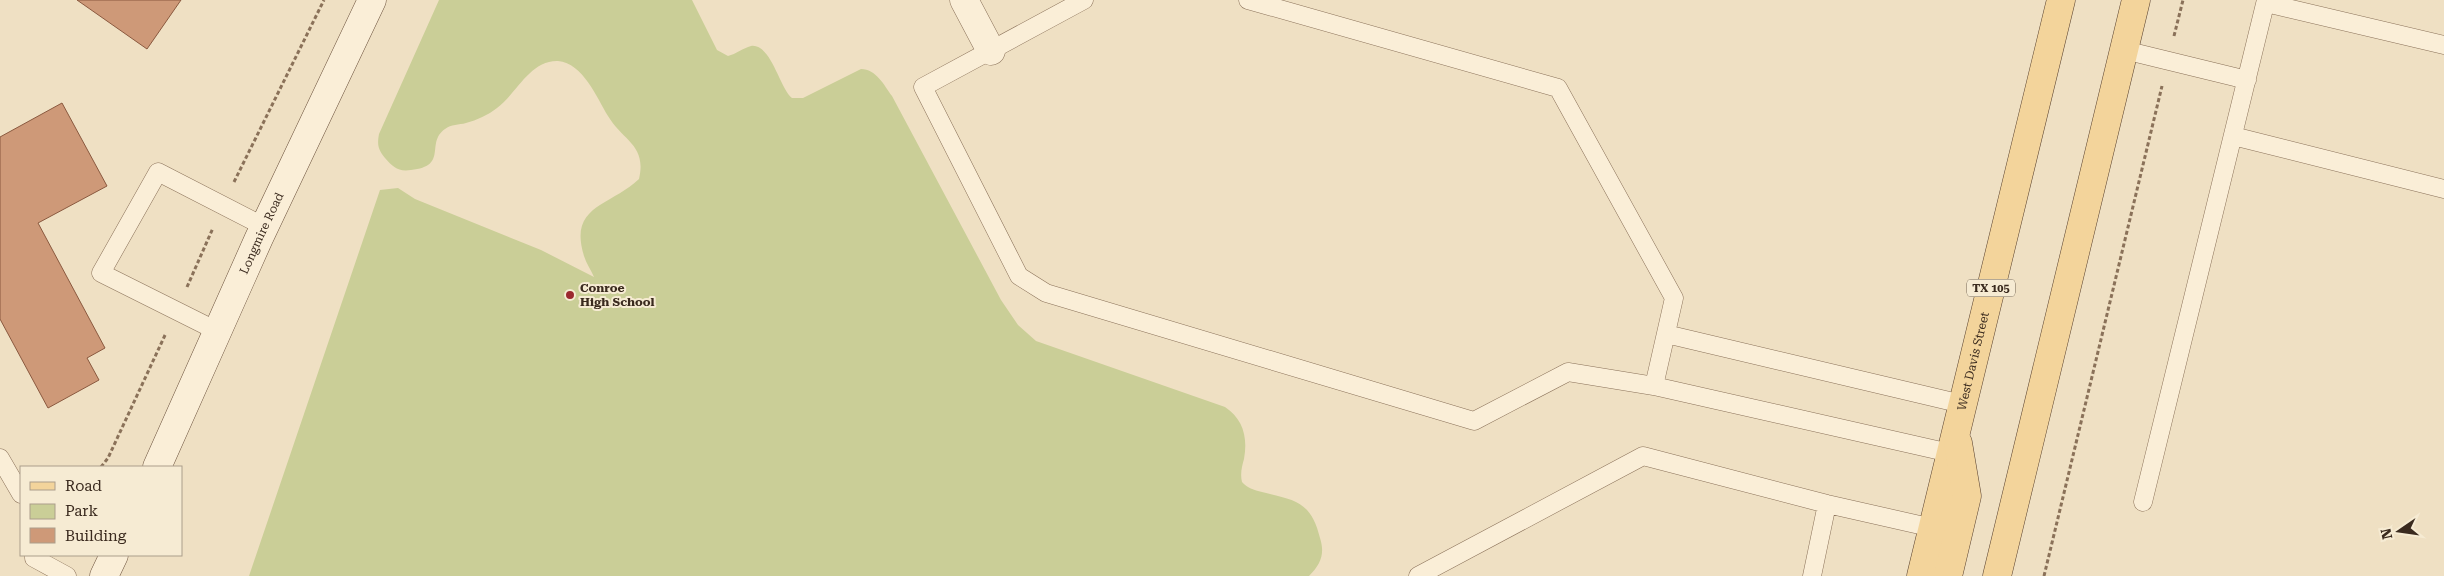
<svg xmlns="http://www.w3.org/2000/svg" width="2444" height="576" font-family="'Roboto Serif',serif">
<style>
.green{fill:#cace97}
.building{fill:#ce9978;stroke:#8a593f}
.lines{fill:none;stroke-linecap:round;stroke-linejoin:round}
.lane-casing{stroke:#8a7159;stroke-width:19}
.street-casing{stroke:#8a7159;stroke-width:29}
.secondary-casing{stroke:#6c523d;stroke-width:29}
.primary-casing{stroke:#58402e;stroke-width:29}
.path{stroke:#8a7159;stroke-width:3;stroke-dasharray:4 2.5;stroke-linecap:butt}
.lane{stroke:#faeed7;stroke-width:18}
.street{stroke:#faeed7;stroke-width:28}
.secondary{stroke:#faeed7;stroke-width:28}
.primary{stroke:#f3d49b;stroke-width:28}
.poi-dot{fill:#9b282e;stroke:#f6ebd3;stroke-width:2}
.labels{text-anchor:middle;stroke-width:4;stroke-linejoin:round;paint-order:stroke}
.shield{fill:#f6ebd3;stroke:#726454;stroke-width:1}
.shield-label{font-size:11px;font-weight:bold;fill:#3a2a1e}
.street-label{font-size:12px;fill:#3a2a1e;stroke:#f6ebd3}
.poi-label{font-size:12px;font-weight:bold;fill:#3a2a1e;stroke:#f6ebd3;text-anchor:start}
</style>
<rect width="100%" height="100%" fill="#efe0c3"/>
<!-- green -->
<path class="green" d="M439 0H692L717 50 728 56C736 54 743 48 751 46 771 43 779 87 792 98H803L861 69C876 69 884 85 892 96L1001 300 1018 325 1036 341 1225 407C1243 419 1248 437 1244 459 1242 466 1240 474 1242 482 1247 488 1254 490 1262 492 1295 500 1311 501 1320 538 1325 554 1321 564 1309 576H249L380 190 398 188 415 199 541 250 594 277C591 270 586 263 584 256 568 205 611 206 639 179 647 145 623 141 608 116 597 98 583 63 558 61 530 60 517 93 497 108 488 115 477 120 466 123 459 125 451 124 445 129 425 143 449 166 411 170 398 172 393 167 385 158 378 150 377 144 379 134Z"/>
<!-- building -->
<path class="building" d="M77 0H181L147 49Z
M62 103 107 186 38 223 105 348 87 358 99 380 48 408 0 319V137Z"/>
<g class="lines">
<!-- lane casing -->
<g class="lane-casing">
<path id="lane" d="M1084 0 923 87 1019 276 1046 293 1474 421 1568 372 1654 386 1950 453
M1248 0 1558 88 1674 298 1654 386
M2266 3 2444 45
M2124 50 2247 80
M2233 136 2444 189
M217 331 101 273 158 172 265 227
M1666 334 1962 404
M0 458 21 494
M2143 502 2266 0
M34 555V558L67 576
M1418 576 1643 456 1827 504 1933 528
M1812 576 1827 504"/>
</g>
<!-- street casing -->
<g class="street-casing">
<path id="street" d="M964 0 991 51"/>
</g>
<!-- secondary casing -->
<g class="secondary-casing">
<g id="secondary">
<path id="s1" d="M157 467 259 238 372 0"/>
<path d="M104 576 114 555"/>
</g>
</g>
<!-- primary casing -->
<g class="primary-casing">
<g id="primary">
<path id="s2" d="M1921 576 2061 0"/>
<path d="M1948 576 1967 496 1958 443"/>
<path d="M1997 576 2136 0"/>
</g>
</g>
<!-- path -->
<path class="path" d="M2174 36 2183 0
M234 182 324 0
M187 287 213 228
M101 467 108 458 166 333
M2044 576 2162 86"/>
<!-- lane -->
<use href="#lane" class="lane"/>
<!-- street -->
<use href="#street" class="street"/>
<!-- secondary -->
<use href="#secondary" class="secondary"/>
<!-- primary -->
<use href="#primary" class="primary"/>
</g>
<!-- markers -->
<circle class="poi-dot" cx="570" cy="295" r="5"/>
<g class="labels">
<!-- shield labels -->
<rect class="shield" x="1967" y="279.5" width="48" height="17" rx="4"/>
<g class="shield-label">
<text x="1991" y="292">TX 105</text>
</g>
<!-- street labels -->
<g class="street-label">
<text dy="4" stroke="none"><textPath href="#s1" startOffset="256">Longmire Road</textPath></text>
<text dy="4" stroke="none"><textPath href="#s2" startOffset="221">West Davis Street</textPath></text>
</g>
<!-- poi labels -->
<g class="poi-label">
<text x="580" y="292">Conroe<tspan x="580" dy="14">High School</tspan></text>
</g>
</g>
<!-- legend -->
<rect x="20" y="466" width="162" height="90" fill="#f6ebd3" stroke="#ab9e8b"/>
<rect x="30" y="482" width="25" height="8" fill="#f3d49b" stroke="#ab9e8b"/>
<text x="65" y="491" font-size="15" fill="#3a2a1e">Road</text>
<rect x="30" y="504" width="25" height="15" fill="#cace97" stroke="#ab9e8b"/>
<text x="65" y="516" font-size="15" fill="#3a2a1e">Park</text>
<rect x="30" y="528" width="25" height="15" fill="#ce9978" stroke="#ab9e8b"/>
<text x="65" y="541" font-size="15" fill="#3a2a1e">Building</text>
<!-- north arrow -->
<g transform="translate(2399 531) rotate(257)" stroke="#f6ebd3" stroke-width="4" paint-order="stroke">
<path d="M0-4L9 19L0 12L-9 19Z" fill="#3a2a1e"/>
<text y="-8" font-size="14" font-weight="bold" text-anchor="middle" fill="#3a2a1e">N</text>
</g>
</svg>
